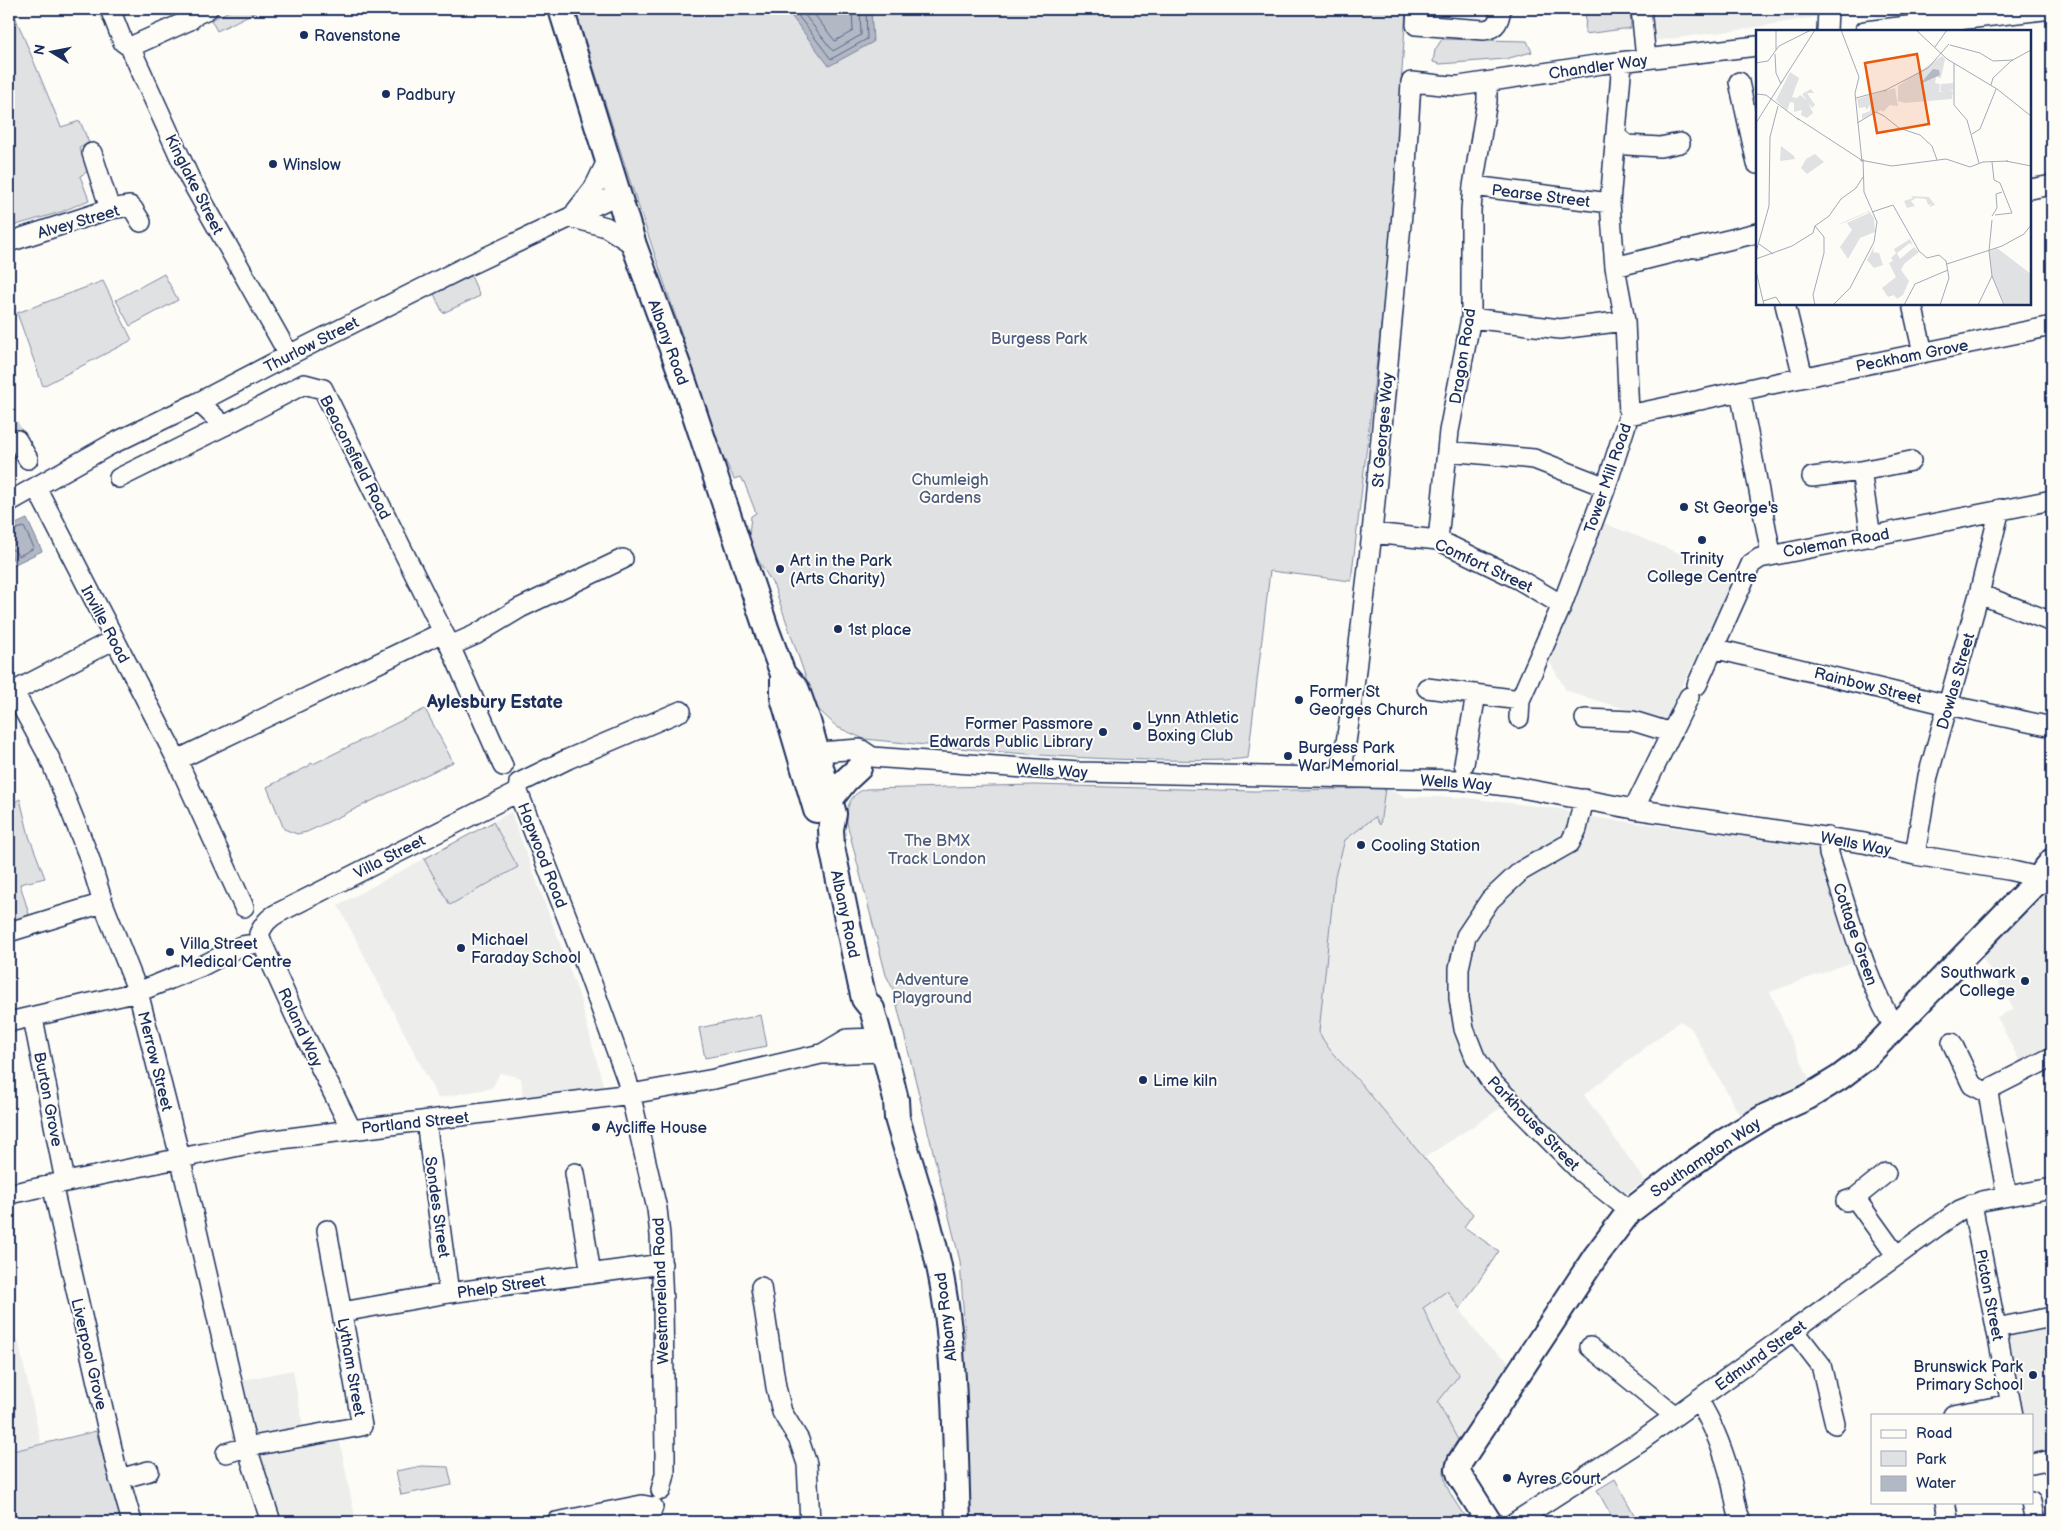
<svg xmlns="http://www.w3.org/2000/svg" width="2061" height="1531" font-family="'Balsamiq Sans',sans-serif">
<style>
.built{fill:#edeeec}
.green{fill:#e0e1e3;stroke:#7e88a0}
.water{fill:#b3b8c5;stroke:#76819c}
.lines{fill:none;stroke-linecap:round;stroke-linejoin:round}
.shore{stroke:#586687;stroke-width:1}
.minor-tunnel{stroke:#d0d3d8;stroke-width:19;stroke-dasharray:19 9;stroke-linecap:butt}
.minor-casing{stroke:#1b2f5e;stroke-width:22}
.major-casing{stroke:#1b2f5e;stroke-width:28}
.minor{stroke:#fdfcf7;stroke-width:19}
.major{stroke:#fdfcf7;stroke-width:24}
.poi-dot{fill:#1b2f5e;stroke:#fdfcf7;stroke-width:2}
.labels{text-anchor:middle;stroke-width:4;stroke-linejoin:round;paint-order:stroke}
.poi-label{font-size:16px;fill:#1b2f5e;stroke:#fdfcf7;text-anchor:start}
.street-label{font-size:16px;fill:#1b2f5e;stroke:#fdfcf7}
.park-label{font-size:16px;fill:#4c5c7f;stroke:#fdfcf7}
.neighbourhood-label{font-size:18px;font-weight:bold;fill:#1b2f5e;stroke:#fdfcf7}
.inset-road{fill:none;stroke:#a3aaba;stroke-width:1}
.view{fill:#e8590c;fill-opacity:0.15;stroke:#e8590c;stroke-width:2.5}
.inset-edge{fill:none;stroke:#1b2f5e;stroke-width:2.5}
</style>
<rect width="100%" height="100%" fill="#fdfcf7"/>
<filter id="ink" filterUnits="userSpaceOnUse"><feTurbulence type="fractalNoise" baseFrequency=".02" numOctaves="2"/><feDisplacementMap in="SourceGraphic" scale="10" xChannelSelector="R" yChannelSelector="G"/><feConvolveMatrix kernelMatrix="1 2 1 2 8 2 1 2 1" color-interpolation-filters="sRGB"/></filter>
<g filter="url(#ink)">
<!-- built -->
<path class="built" d="M1649 9H1818V15L1815 17 1739 30 1652 41Z
M1601 522 1735 575 1737 578 1678 694 1668 721 1581 696 1566 690 1550 663Z
M1385 788 1406 797H1460L1560 809 1598 818 1821 846 1858 960 1770 992 1812 1085 1750 1120 1738 1112 1691 1028 1680 1021 1584 1095 1645 1181 1626 1194 1577 1166 1504 1106 1424 1158 1361 1083 1327 1049 1319 1032 1335 875 1345 840 1375 817 1380 824Z
M511 812 578 992 603 1084 598 1091 523 1099 521 1078 500 1073 492 1088 438 1098 338 905Z
M2052 879V1047L2020 1062 1997 1017 2014 1009 1980 954Z
M1447 1291 1485 1344 1509 1361 1458 1440 1438 1401 1459 1375 1441 1347 1423 1308Z
M2052 1326V1452L2032 1457V1415H2022L2006 1336Z
M18 1339 41 1443 9 1452V1341Z
M293 1370 303 1427 257 1436 251 1432 238 1381Z
M338 1433 356 1522H275L256 1457 261 1447Z"/>
<!-- green -->
<path class="green" d="M9 9H12L61 127 80 121 89 143 79 148 90 170 80 176 89 200 61 212 9 227Z
M233 9H261L217 31 211 20Z
M575 9H1406L1391 241 1351 581 1270 571 1248 758C1217 762 1184 760 1153 760 1056 759 960 748 864 739L837 727 816 707 774 586 752 550 749 535 751 516 756 513 744 482 740 477 734 479 722 454 630 181Z
M1586 9H1630L1631 28 1585 34Z
M1442 39 1527 41 1532 52 1505 59 1440 64 1433 62 1435 50Z
M164 274 178 300 130 326 116 300Z
M471 276 480 296 443 313 434 294Z
M103 281 132 340 43 386 17 313Z
M425 709 453 762 307 832 297 834 284 829 267 787 309 766 311 763 313 764Z
M1034 785 1254 791 1385 788 1380 825 1375 817 1345 840 1335 876 1319 1032C1331 1056 1346 1066 1362 1085 1399 1128 1435 1172 1473 1214L1464 1227 1499 1251 1460 1309 1447 1291 1423 1308 1441 1347 1459 1375 1438 1402 1458 1440C1431 1475 1448 1489 1468 1522H972L961 1352 966 1351 960 1261 893 989 886 975 847 823C846 806 850 794 866 789Z
M20 799 29 836 45 878 20 884 31 921 9 928V805Z
M493 822 518 867 450 905 424 859Z
M761 1015 767 1046 705 1058 699 1028Z
M96 1431 123 1522H9V1452Z
M422 1466 448 1467 452 1485 401 1495 396 1471Z
M1615 1479 1638 1522H1615L1597 1490Z"/>
<!-- water -->
<path class="water" d="M786 9H871L873 42 829 66Z
M27 519 42 551 15 564 9 550V527Z"/>
<g class="lines">
<!-- shore -->
<path class="shore" d="M793 9 831 59 867 39 866 9
M800 9 833 51 861 35 860 9
M810 9 835 41 853 31 852 9
M9 531 24 527 34 548 19 556 14 550 9 549"/>
<!-- minor-tunnel -->
<path class="minor-tunnel" d="M9 426 17 440"/>
<!-- minor casing -->
<g class="minor-casing">
<path id="minor" d="M110 9 123 42 130 47 190 179 289 355
M1417 9 1416 25 1484 30C1497 28 1499 21 1501 9
M1641 9 1646 59
M1827 31 1828 9
M1865 31 2052 9
M130 47 190 20 197 14 208 9
M1739 82 1757 164
M1617 137 1627 145 1660 147 1680 143
M92 153 110 209
M1473 186 1610 203
M2030 189 2052 185
M576 211 594 188 608 159
M570 217 606 227 634 245
M9 242 110 209 130 206 133 209 141 222
M1695 248 1757 233
M1615 267 1687 249
M1785 304 1803 377
M1912 304 1923 353
M1471 318 1560 329 1625 321
M1772 384 2052 326
M1740 391 1771 554
M1700 400 1762 386
M199 402 224 426
M1629 415 1695 401
M17 440 28 459
M1447 451 1534 459 1606 487
M1861 471 1871 537
M1812 477 1861 471 1911 461
M119 478 224 426 304 384 323 389 450 646 503 766
M36 487 177 760 244 907
M9 502 110 445 199 402 289 355 465 267 619 194
M1372 533 1438 540 1518 579 1562 605
M1438 540 1449 431 1471 318V210L1473 186 1487 101V82
M1979 594 2052 622
M450 646 475 635 520 608 623 559
M1713 648 1948 705 2052 727
M1697 685 1751 564 1760 558 2052 500
M1427 688 1520 700
M14 692 50 759 89 857 103 903 138 992 180 1157 247 1447
M9 694 113 640
M1519 718 1520 700 1562 605 1606 487 1629 415 1625 321 1615 267 1610 203 1622 62
M1585 719 1633 721 1672 733
M805 753 860 749 872 757 1079 772 1461 780 1521 788 1634 809 1864 843 1915 855 2008 870 2034 876
M177 760 443 632
M1464 764 1476 694
M1341 777 1354 687 1372 533 1405 182 1411 82C1428 83 1442 86 1459 86L1602 64 1757 46
M1584 799 1577 829 1570 843 1521 871 1490 900 1466 936 1459 968V998L1464 1029 1475 1057 1490 1080 1581 1172 1620 1203 1629 1212
M1634 809 1689 697
M1828 837 1829 854C1848 910 1864 978 1895 1028
M1915 855 1928 776 1979 594 2000 509
M9 932 103 903
M33 1018 65 1181
M9 1022 138 992 200 967 241 946 259 943 263 945
M1952 1043 1972 1085 1988 1093 2007 1196
M822 1054 847 1039 879 1038
M1988 1093 1993 1087 2052 1057
M426 1121 449 1293
M351 1129 297 1020 263 945 259 934C264 924 268 918 278 913L518 792
M575 1173 591 1274
M52 1184 116 1466 132 1522
M9 1194 258 1142 631 1094 714 1079 821 1054 884 1052
M1855 1198 1896 1255
M1846 1201 1855 1198 1886 1173
M1972 1204 2013 1415
M761 1287 776 1387 782 1412 799 1440 807 1464 810 1522
M342 1312 449 1293 662 1264
M1996 1328 2052 1317
M1794 1330 1821 1365 1835 1424
M1590 1347 1675 1416
M1698 1400C1713 1423 1726 1457 1732 1484 1735 1497 1736 1510 1741 1522
M1953 1415 2011 1404
M226 1453 247 1447 362 1426 327 1230
M251 1460 271 1522
M2032 1464 2052 1460
M119 1479 149 1471
M661 1490 665 1474V1454L663 1304 660 1235 657 1209 627 1080 579 948 518 792 519 783 568 759 681 711
M1945 1502 1949 1522
M2031 1502 2035 1522
M556 1522 642 1505 653 1507 647 1522
M1515 1522 1639 1442 1960 1210 1982 1201 2052 1188"/>
</g>
<!-- major casing -->
<g class="major-casing">
<path id="major" d="M561 9 634 245 683 379 767 631 783 674 797 690 808 721 834 814 831 829 832 847 860 982 864 999 872 1009 888 1067 896 1100 897 1118C913 1174 933 1229 943 1287 956 1361 955 1446 958 1522
M783 678V698L816 810
M830 800 845 781 859 768
M1489 1522 1460 1476 1458 1469 1460 1462 1595 1257 1629 1212 1686 1168 1723 1142 1766 1116 1808 1097 1839 1078 1864 1059 2035 883C2043 881 2041 878 2044 871 2046 868 2050 864 2052 861"/>
</g>
<!-- minor -->
<use href="#minor" class="minor"/>
<!-- major -->
<use href="#major" class="major"/>
</g>
</g>
<!-- markers -->
<g class="poi-dot">
<circle cx="304" cy="35" r="5"/>
<circle cx="386" cy="94" r="5"/>
<circle cx="273" cy="164" r="5"/>
<circle cx="1684" cy="507" r="5"/>
<circle cx="1702" cy="540" r="5"/>
<circle cx="780" cy="569" r="5"/>
<circle cx="838" cy="629" r="5"/>
<circle cx="1299" cy="700" r="5"/>
<circle cx="1137" cy="726" r="5"/>
<circle cx="1103" cy="732" r="5"/>
<circle cx="1288" cy="756" r="5"/>
<circle cx="1361" cy="845" r="5"/>
<circle cx="461" cy="948" r="5"/>
<circle cx="170" cy="952" r="5"/>
<circle cx="2025" cy="981" r="5"/>
<circle cx="1143" cy="1080" r="5"/>
<circle cx="596" cy="1127" r="5"/>
<circle cx="2033" cy="1375" r="5"/>
<circle cx="1507" cy="1478" r="5"/>
</g>
<g class="labels">
<!-- poi labels -->
<g class="poi-label">
<text x="314" y="41">Ravenstone</text>
<text x="396" y="100">Padbury</text>
<text x="283" y="170">Winslow</text>
<text x="1694" y="513">St George's</text>
<text x="1702" y="564" text-anchor="middle">Trinity<tspan x="1702" dy="18">College Centre</tspan></text>
<text x="790" y="566">Art in the Park<tspan x="790" dy="18">(Arts Charity)</tspan></text>
<text x="848" y="635">1st place</text>
<text x="1309" y="697">Former St<tspan x="1309" dy="18">Georges Church</tspan></text>
<text x="1147" y="723">Lynn Athletic<tspan x="1147" dy="18">Boxing Club</tspan></text>
<text x="1093" y="729" text-anchor="end">Former Passmore<tspan x="1093" dy="18">Edwards Public Library</tspan></text>
<text x="1298" y="753">Burgess Park<tspan x="1298" dy="18">War Memorial</tspan></text>
<text x="1371" y="851">Cooling Station</text>
<text x="471" y="945">Michael<tspan x="471" dy="18">Faraday School</tspan></text>
<text x="180" y="949">Villa Street<tspan x="180" dy="18">Medical Centre</tspan></text>
<text x="2015" y="978" text-anchor="end">Southwark<tspan x="2015" dy="18">College</tspan></text>
<text x="1153" y="1086">Lime kiln</text>
<text x="606" y="1133">Aycliffe House</text>
<text x="2023" y="1372" text-anchor="end">Brunswick Park<tspan x="2023" dy="18">Primary School</tspan></text>
<text x="1517" y="1484">Ayres Court</text>
</g>
<!-- street labels -->
<g class="street-label">
<text transform="translate(1598 66) rotate(-8)" y="6">Chandler Way</text>
<text transform="translate(195 184) rotate(63)" y="6">Kinglake Street</text>
<text transform="translate(1541 195) rotate(7)" y="6">Pearse Street</text>
<text transform="translate(78 221) rotate(-16)" y="6">Alvey Street</text>
<text transform="translate(669 342) rotate(70)" y="6">Albany Road</text>
<text transform="translate(311 344) rotate(-27)" y="6">Thurlow Street</text>
<text transform="translate(1912 355) rotate(-11)" y="6">Peckham Grove</text>
<text transform="translate(1462 356) rotate(-81)" y="6">Dragon Road</text>
<text transform="translate(1382 430) rotate(-85)" y="6">St Georges Way</text>
<text transform="translate(356 457) rotate(63)" y="6">Beaconsfield Road</text>
<text transform="translate(1607 478) rotate(-71)" y="6">Tower Mill Road</text>
<text transform="translate(1836 542) rotate(-10)" y="6">Coleman Road</text>
<text transform="translate(1484 565) rotate(25)" y="6">Comfort Street</text>
<text transform="translate(106 624) rotate(62)" y="6">Inville Road</text>
<text transform="translate(1955 681) rotate(-74)" y="6">Dowlas Street</text>
<text transform="translate(1868 685) rotate(14)" y="6">Rainbow Street</text>
<text transform="translate(1052 770) rotate(3)" y="6">Wells Way</text>
<text transform="translate(1456 782) rotate(4)" y="6">Wells Way</text>
<text transform="translate(1856 843) rotate(11)" y="6">Wells Way</text>
<text transform="translate(543 855) rotate(69)" y="6">Hopwood Road</text>
<text transform="translate(389 856) rotate(-27)" y="6">Villa Street</text>
<text transform="translate(846 914) rotate(78)" y="6">Albany Road</text>
<text transform="translate(1856 934) rotate(71)" y="6">Cottage Green</text>
<text transform="translate(301 1027) rotate(65)" y="6">Roland Way</text>
<text transform="translate(156 1061) rotate(76)" y="6">Merrow Street</text>
<text transform="translate(49 1099) rotate(79)" y="6">Burton Grove</text>
<text transform="translate(415 1122) rotate(-6)" y="6">Portland Street</text>
<text transform="translate(1534 1123) rotate(46)" y="6">Parkhouse Street</text>
<text transform="translate(1705 1157) rotate(-34)" y="6">Southampton Way</text>
<text transform="translate(438 1207) rotate(82)" y="6">Sondes Street</text>
<text transform="translate(501 1286) rotate(-8)" y="6">Phelp Street</text>
<text transform="translate(660 1291) rotate(-92)" y="6">Westmoreland Road</text>
<text transform="translate(1990 1295) rotate(79)" y="6">Picton Street</text>
<text transform="translate(945 1317) rotate(-97)" y="6">Albany Road</text>
<text transform="translate(90 1354) rotate(77)" y="6">Liverpool Grove</text>
<text transform="translate(1760 1355) rotate(-36)" y="6">Edmund Street</text>
<text transform="translate(352 1367) rotate(80)" y="6">Lytham Street</text>
</g>
<!-- park labels -->
<g class="park-label">
<text x="1039" y="344">Burgess Park</text>
<text x="950" y="485">Chumleigh<tspan x="950" dy="18">Gardens</tspan></text>
<text x="937" y="846">The BMX<tspan x="937" dy="18">Track London</tspan></text>
<text x="932" y="985">Adventure<tspan x="932" dy="18">Playground</tspan></text>
</g>
<!-- neighbourhood labels -->
<g class="neighbourhood-label">
<text x="495" y="708">Aylesbury Estate</text>
</g>
</g>
<!-- overview -->
<g transform="translate(1756 30)">
<rect width="275" height="275" fill="#fdfcf7"/>
<path d="M186 26 189 29 185 48 180 47 179 53 184 54 183 62 188 61H184L185 54 197 53V60L193 61H197L196 69 149 73 142 71V56ZM34 42 43 48 36 67 41 68 44 65 51 70 46 64 55 59 58 63H51L59 75 56 78 52 72 57 83 51 88 45 85 46 80 38 82V73L34 72 31 81 20 70ZM139 58 142 76 134 75 127 82 125 80 106 89V84L114 81V75L111 80 109 77 103 78 101 69ZM25 116 38 126 39 129 24 131ZM59 124 68 132 51 144 45 138 50 129ZM155 166 173 167 179 175 173 177 175 174 172 175 170 169 160 168 155 171 159 176 151 178 148 171 157 168ZM113 181 118 188 119 202 104 208 92 229 84 217 96 200 91 193 113 183 112 182 90 192 81 195ZM154 209 157 216 154 213 141 223 144 229 158 217 163 222 148 234 145 240 153 251 147 265 141 269 138 265 132 267 126 258 140 247 133 233 137 231 135 228 140 223 138 219ZM119 215 117 222 123 223 127 235 118 238 111 230ZM241 218 275 244V274L249 275 236 247 233 221Z" fill="#e0e1e3"/>
<path d="M177 39 183 40 184 45 164 54Z" fill="#b3b8c5"/>
<path class="inset-road" d="M85 0 103 47 99 63 106 132M160 0 191 29 241 59 275 86M194 15 224 23 237 31 257 30M179 17 191 0M20 20V0M19 24 20 43 25 54M0 33 12 31 23 16 55 0M198 33V75L211 90 223 133M25 53 59 0M235 55 237 48 255 31 275 20M128 61 172 38 193 14M0 64 10 65 43 90M100 68 130 60M41 88 107 131M0 93 27 50M101 93 120 82 128 86 143 98 164 105 176 116 181 130M216 104 224 99 240 59M104 130 136 136 190 129 214 137 227 132 252 131M250 131 275 136M236 132 238 150 244 153 256 183 239 185M116 182 137 175 163 221 171 228 183 225 190 231 193 248 184 275M236 186 241 178 240 164 246 162M236 190 233 221 236 246 248 275M3 214 17 224M0 222 13 176 14 107 22 76M0 229 36 216 57 203 59 196 73 186 85 169 100 158 107 147M191 234 246 216 268 204 275 195M0 241 8 275M7 271 20 267 25 275M59 275 57 265 68 223V207L59 196M77 275 94 258 118 212 121 192 108 162 107 129M148 275 159 254 192 240M222 275 236 246"/>
<path class="view" d="M161 24 173 94 121 103 109 33Z"/>
<rect width="275" height="275" class="inset-edge"/>
</g>
<!-- margin -->
<rect width="2061" height="1531" fill="none" stroke="#fdfcf7" stroke-width="30"/>
<rect x="15" y="15" width="2031" height="1501" fill="none" stroke="#1b2f5e" stroke-width="2" filter="url(#ink)"/>
<!-- legend -->
<rect x="1871" y="1414" width="162" height="90" fill="#fdfcf7" stroke="#a3aaba"/>
<rect x="1881" y="1430" width="25" height="8" fill="#fdfcf7" stroke="#a3aaba"/>
<text x="1916" y="1438" font-size="15" fill="#1b2f5e">Road</text>
<rect x="1881" y="1451" width="25" height="15" fill="#e0e1e3" stroke="#a3aaba"/>
<text x="1916" y="1464" font-size="15" fill="#1b2f5e">Park</text>
<rect x="1881" y="1476" width="25" height="15" fill="#b3b8c5" stroke="#a3aaba"/>
<text x="1916" y="1488" font-size="15" fill="#1b2f5e">Water</text>
<!-- north arrow -->
<g transform="translate(52 52) rotate(280)" stroke="#fdfcf7" stroke-width="4" paint-order="stroke">
<path d="M0-4L9 19L0 12L-9 19Z" fill="#1b2f5e"/>
<text y="-8" font-size="14" font-weight="bold" text-anchor="middle" fill="#1b2f5e">N</text>
</g>
</svg>
